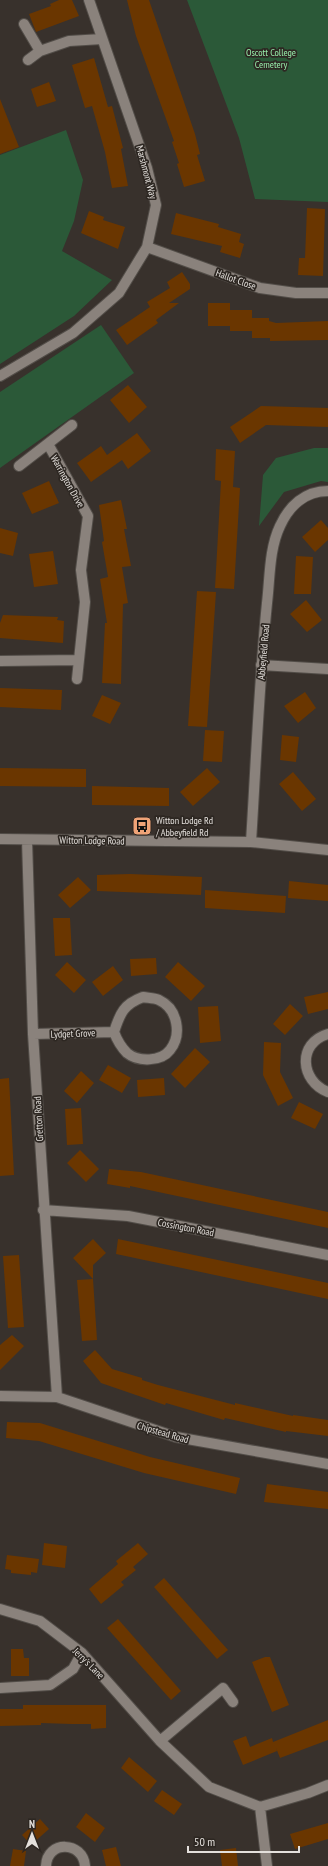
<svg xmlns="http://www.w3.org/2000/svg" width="328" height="1866" font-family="'PT Sans Narrow',sans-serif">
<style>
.green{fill:#2b5938}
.building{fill:#6a3600}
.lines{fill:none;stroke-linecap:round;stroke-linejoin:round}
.minor-casing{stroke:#524d48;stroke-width:12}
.minor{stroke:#8a827c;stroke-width:10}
.labels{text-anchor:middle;stroke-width:3.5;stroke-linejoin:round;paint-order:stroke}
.park-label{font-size:10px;fill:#96edaa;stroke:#2d2722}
.street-label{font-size:10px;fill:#e4e0dc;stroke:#2d2722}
.poi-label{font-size:10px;fill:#e4e0dc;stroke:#2d2722;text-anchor:start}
</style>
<rect width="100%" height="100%" fill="#38312c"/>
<!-- green -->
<path class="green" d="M187 0H328V202L255 199 239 138Z
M66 130 83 180 74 221 62 251 112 280 74 316 0 364V155Z
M101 325 134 373 0 468V392Z
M314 448H328V482L321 481 284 492 259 526 263 475 276 458Z"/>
<!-- building -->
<path class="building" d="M59 0H72L79 16 36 32 29 14 51 6 50 4Z
M127 0H149L195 134 200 154 197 155 205 181 184 187 177 164 179 163 172 142 174 141 136 36Z
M94 58 108 107 112 106 123 148 121 149 128 186 112 188 105 152 92 106 85 108 72 65Z
M49 82 56 101 37 107 31 89Z
M0 99 19 147 0 154Z
M307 208 325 209 323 276 298 275 299 258H305Z
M89 211 104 217 103 220 125 227 118 249 81 233Z
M176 213 219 224 218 227 241 234 239 242 244 244 240 258 220 252 222 246 171 234Z
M182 272 190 284V289L169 303H179L156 320 158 323 127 345 116 330 150 307 147 302 170 288 167 282Z
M208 303H230V310H252V318H269V321L276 323 328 321V340L270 341V338H252V331H230V326H208Z
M128 385 147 407 129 423 110 400Z
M261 406 328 408V427L266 425 240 443 230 427Z
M137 433 151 451 128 469 122 460 91 482 77 463 101 446 107 455Z
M216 449 235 451 233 487 240 488 234 589 215 588 221 481 215 480Z
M49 481 59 503 32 514 22 493Z
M121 500 127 529H124L131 566 122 567 128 603 123 604 121 684 102 683 105 623H107L100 579 108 577 102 542 104 541 99 505Z
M321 520 328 528V540L315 552 302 537Z
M0 528 18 533 13 556 0 553Z
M53 551 58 584 34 587 29 554Z
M296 556 313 557 311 594H294Z
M197 591 216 592 207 727 188 726Z
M306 600 322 620 307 632 290 614Z
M3 615 58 617 57 620 64 621 63 643 0 638V623Z
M0 688 62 690 61 710 0 707Z
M305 692 316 708 298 723 284 706Z
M102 695 121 703 110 724 92 716Z
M205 730 224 731 222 762 203 761Z
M282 735 299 737 296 762 280 760Z
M0 768 86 769V787L0 786Z
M207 768 220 782 193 806 180 792Z
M293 772 316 799 302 811 279 784Z
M92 786 169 788V806L92 805Z
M130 874 202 877 201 895 97 891V875Z
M78 877 91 890 70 908 58 895Z
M289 881 328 885V901L288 898Z
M205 890 286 896 285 913 205 908Z
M53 918H70L72 955 55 956Z
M156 958 157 974 131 976 130 959Z
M67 962 86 980 74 993 55 975Z
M178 962 205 986 191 1001 165 977Z
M113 966 123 980 103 996 92 982Z
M328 992V1009L308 1014 304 997Z
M290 1004 303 1016 285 1035 273 1024Z
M218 1006 221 1041 200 1043 198 1007Z
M264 1042 281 1043 280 1072 293 1098 278 1106 263 1075Z
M195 1048 210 1062 185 1088 171 1074Z
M108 1065 131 1078 122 1093 99 1080Z
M81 1071 94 1083 77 1103 64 1091Z
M9 1078 14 1175 0 1176V1079Z
M164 1078 165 1095 138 1097 137 1080Z
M299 1102 323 1114 315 1129 291 1118Z
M81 1108 83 1144 67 1145 65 1109Z
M80 1150 99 1169 86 1182 67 1163Z
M109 1169 141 1172 328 1212V1228L130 1186V1188L107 1184Z
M93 1239 106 1253 93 1265V1279L73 1258Z
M118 1239 328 1283V1299L116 1254Z
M19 1255 24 1327 8 1328 3 1256Z
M93 1279 97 1340 82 1341 77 1280Z
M12 1335 24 1346 0 1370V1345Z
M95 1350 112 1369 142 1378V1380L158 1385 235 1405V1403L293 1416V1415L328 1420V1436L286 1431V1432L225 1418 224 1420 166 1403 165 1405 101 1383 83 1361Z
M7 1422 40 1423 150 1457 240 1478 236 1494 144 1473 39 1441 6 1438Z
M267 1484 328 1492V1509L264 1502Z
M44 1543 67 1546 65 1568 42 1565Z
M138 1543 148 1554 133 1567 136 1570 121 1582 124 1585 101 1604 89 1589 118 1564 116 1561Z
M7 1555 39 1559 37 1573 31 1572V1575L11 1573V1570L5 1569Z
M164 1578 228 1650 217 1659 154 1587Z
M118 1619 181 1691 171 1700 107 1628Z
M11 1649H23L24 1658H29V1676H11Z
M265 1657H270L289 1705 272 1712 252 1662Z
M23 1705H106V1728L91 1729V1724H72L41 1723V1725L0 1726V1709H23Z
M328 1720V1740L280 1758 276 1748 277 1751 243 1765 233 1741 246 1736 250 1747 272 1738 273 1742Z
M129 1757 157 1781 148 1792 121 1768Z
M162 1790 182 1804 174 1815 154 1801Z
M86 1813 105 1828 95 1842 76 1827Z
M40 1819 49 1829 31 1845 22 1835Z
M328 1823V1839L295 1849 290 1834Z
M116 1847 121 1866H106L102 1850Z
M236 1848 238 1866H222L220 1850Z
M13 1849 26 1851 24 1866H10Z"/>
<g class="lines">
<!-- minor casing -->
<g class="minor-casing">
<path id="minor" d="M24 24 40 51 69 41 102 39
M28 60 40 51
M147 247 260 288 296 293H328
M0 376 73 333 119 293 147 247 156 205 147 168 89 0
M48 444 88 516 81 570 85 602 77 679
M19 466 72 425
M0 661 78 660
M261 665 328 669
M0 839 251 842 328 850
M27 840 33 1034 57 1397
M251 842C256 763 259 683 267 603 270 578 269 549 280 526 289 506 305 491 328 491
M143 997C148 998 154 998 159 1000 178 1009 182 1035 170 1050 161 1062 138 1062 127 1053 121 1047 117 1040 114 1032 120 1013 124 1004 143 997Z
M33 1034 114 1032
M328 1034C297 1043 300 1081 328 1092
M43 1210 128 1216 328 1255
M0 1396 57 1397 176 1437 328 1464
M0 1609 40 1621 82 1653 160 1741 209 1787 260 1807 308 1793 328 1785
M0 1688 50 1685 73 1669 82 1653
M160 1741 223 1688 233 1702
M260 1807 267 1866
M46 1866C47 1840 83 1841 85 1866"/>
</g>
<!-- minor -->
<use href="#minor" class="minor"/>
</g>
<!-- icons -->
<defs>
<g id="bus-square" transform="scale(1)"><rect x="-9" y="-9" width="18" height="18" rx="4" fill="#efa377" stroke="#2d2722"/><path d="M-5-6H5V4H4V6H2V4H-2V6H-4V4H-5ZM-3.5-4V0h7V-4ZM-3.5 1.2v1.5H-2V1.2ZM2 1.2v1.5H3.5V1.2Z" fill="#111"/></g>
</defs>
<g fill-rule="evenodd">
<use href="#bus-square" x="142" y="826"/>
</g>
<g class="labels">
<!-- park labels -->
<g class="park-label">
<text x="271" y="56">Oscott College<tspan x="271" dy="12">Cemetery</tspan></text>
</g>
<!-- street labels -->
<g class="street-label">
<text transform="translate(147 172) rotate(75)" y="4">Marshmont Way</text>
<text transform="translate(236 279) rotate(20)" y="4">Hallot Close</text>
<text transform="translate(68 481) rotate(61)" y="4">Warrington Drive</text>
<text transform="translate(263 652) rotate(-85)" y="4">Abbeyfield Road</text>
<text transform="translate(92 840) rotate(1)" y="4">Witton Lodge Road</text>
<text transform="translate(73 1033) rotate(-2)" y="4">Lydget Grove</text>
<text transform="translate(38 1119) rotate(-93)" y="4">Gretton Road</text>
<text transform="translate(186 1227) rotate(11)" y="4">Cossington Road</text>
<text transform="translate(163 1432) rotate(16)" y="4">Chipstead Road</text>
<text transform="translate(89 1663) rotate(45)" y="4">Jerry's Lane</text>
</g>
<!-- poi labels -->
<g class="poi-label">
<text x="156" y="824">Witton Lodge Rd<tspan x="156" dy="12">/ Abbeyfield Rd</tspan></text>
</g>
</g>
<!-- north arrow -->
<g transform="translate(32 1834)" stroke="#2d2722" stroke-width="3" paint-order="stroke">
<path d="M0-3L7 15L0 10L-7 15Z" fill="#e4e0dc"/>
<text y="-6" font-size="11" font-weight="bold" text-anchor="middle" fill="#e4e0dc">N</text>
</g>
<!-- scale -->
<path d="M188 1846v6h111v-6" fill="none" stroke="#e4e0dc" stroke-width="2"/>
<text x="194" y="1846" font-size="12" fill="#e4e0dc" stroke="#2d2722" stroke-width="3" paint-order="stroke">50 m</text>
</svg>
